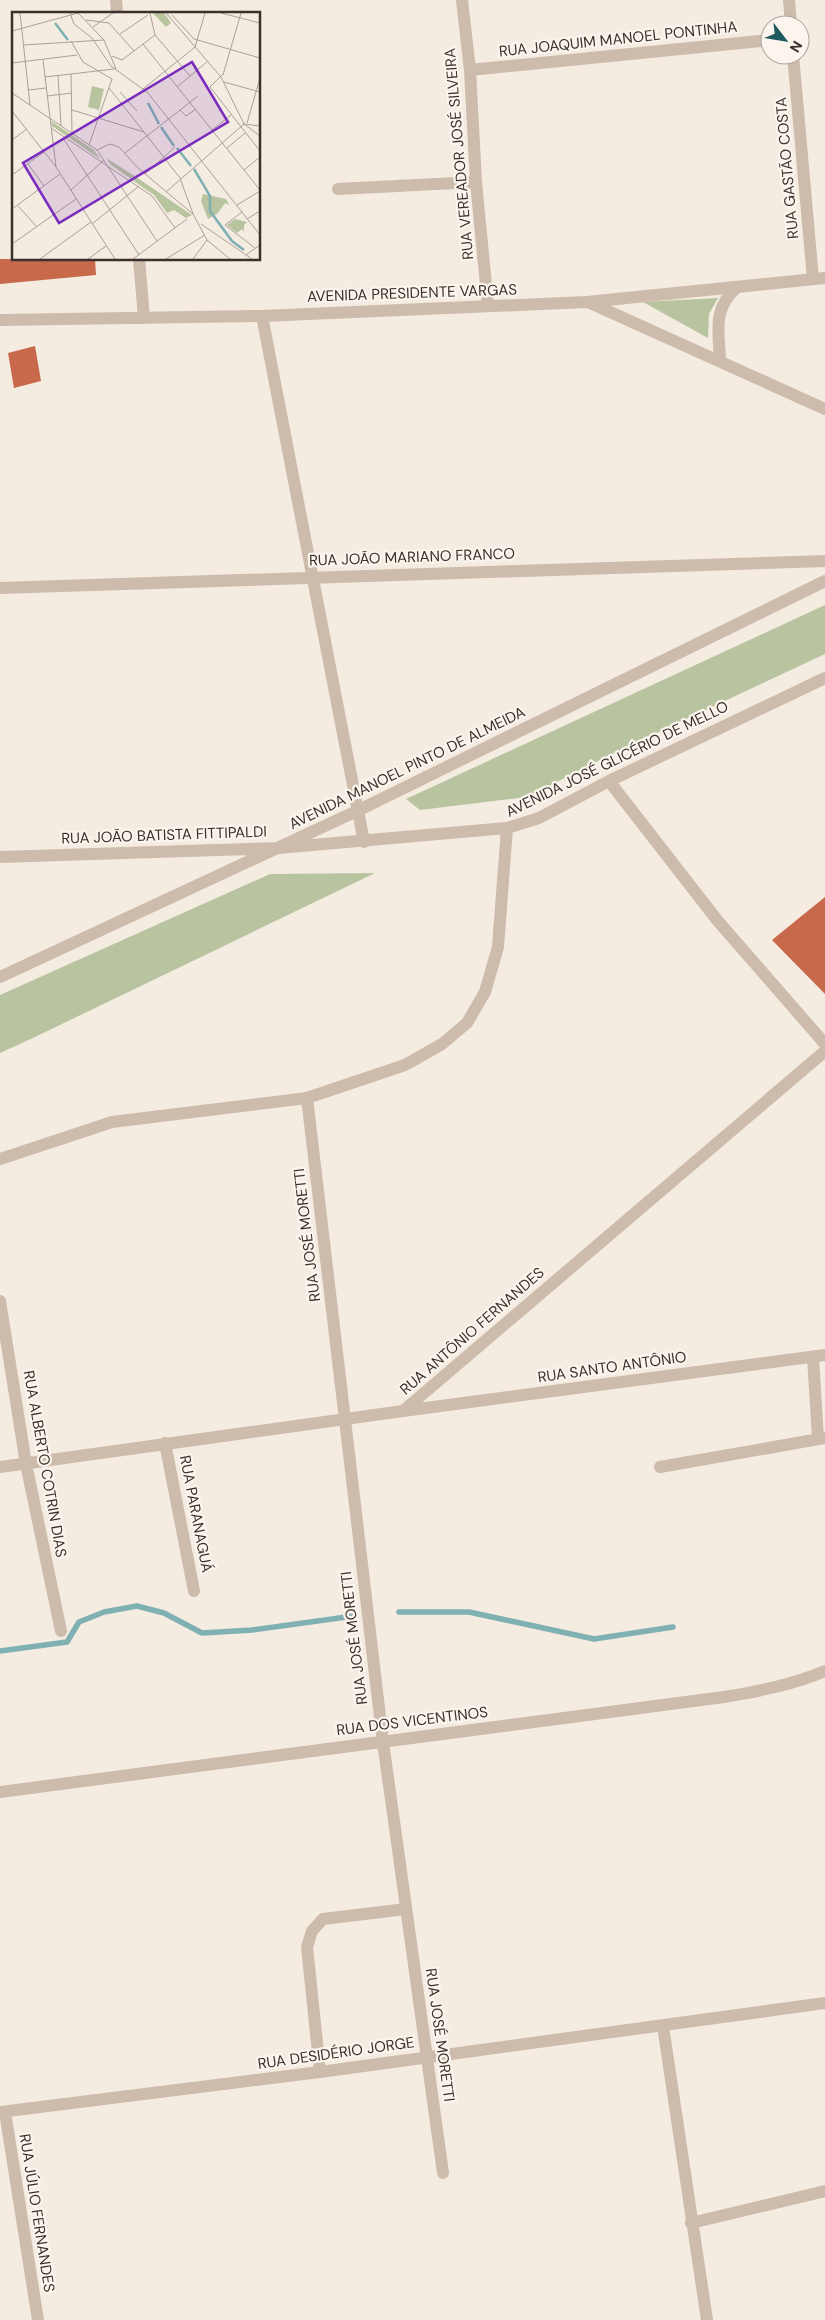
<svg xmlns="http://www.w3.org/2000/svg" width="825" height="2320" font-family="'DM Sans',sans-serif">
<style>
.green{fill:#b8c4a0}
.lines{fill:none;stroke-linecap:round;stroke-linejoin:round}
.stream{stroke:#7fb0b2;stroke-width:5.5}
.building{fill:#c8694b}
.minor{stroke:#cdbbac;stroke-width:12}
.labels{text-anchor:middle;stroke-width:4.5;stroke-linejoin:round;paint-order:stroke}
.street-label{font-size:15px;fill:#3b302b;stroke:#fbf5ee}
.inset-river{fill:none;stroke:#7fb0b2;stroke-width:2.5}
.inset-road{fill:none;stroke:#aaa098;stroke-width:1}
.view{fill:#7b2cbf;fill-opacity:0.15;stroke:#7b2cbf;stroke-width:2.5}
.inset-edge{fill:none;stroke:#3b302b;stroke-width:2.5}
</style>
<rect width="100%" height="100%" fill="#f4ebe1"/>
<!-- green -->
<path class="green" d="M718 298 709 314 708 338 643 302Z
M825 605V654L616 752 527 797 420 810 406 799Z
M375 873 35 1037 0 1053V995L270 874Z"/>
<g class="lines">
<!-- stream -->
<path class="stream" d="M399 1612H469L594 1639 673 1627
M0 1651 67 1642 79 1622 104 1612 137 1606 164 1613 202 1633 252 1630 354 1616"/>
</g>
<!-- building -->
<path class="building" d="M0 259H95L96 275 0 284Z
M35 346 41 381 14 388 8 353Z
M825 897V994L772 940Z"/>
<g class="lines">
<!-- minor -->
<path class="minor" d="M116 0 117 14
M462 0 470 70 476 182 488 306
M789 0 791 25
M793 55 813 279
M470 70 770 40
M338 189 476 182
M139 259 144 318
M588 302 825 409
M262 316 364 842
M0 320 262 316 587 302 825 278
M720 361C719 332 712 310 736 288
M0 588 825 561
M609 781 717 920 825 1044
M0 857 278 848 507 828 539 818 609 781 825 678
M0 977 359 810 825 581
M307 1098 383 1742 443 2173
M0 1159 112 1122 307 1098 405 1065 442 1044 467 1023 485 992 498 947 507 828
M0 1301 26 1464 61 1631
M813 1357 818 1439
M403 1411 825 1355
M165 1443 194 1591
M0 1467 403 1411 825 1051
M660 1467 825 1438
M0 1792 724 1697C759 1691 792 1685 825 1671
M663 2026 707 2320
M320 2072 307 1947 312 1931 323 1919 406 1909
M0 2112 320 2072 825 2003
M5 2112 38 2320
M691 2223 825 2191"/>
</g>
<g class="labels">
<!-- street labels -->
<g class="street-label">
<text transform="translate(618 39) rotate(-6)" y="5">RUA JOAQUIM MANOEL PONTINHA</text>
<text transform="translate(459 154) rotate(-95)" y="5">RUA VEREADOR JOSÉ SILVEIRA</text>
<text transform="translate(787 168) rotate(-95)" y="5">RUA GASTÃO COSTA</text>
<text transform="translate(412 293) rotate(-2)" y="5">AVENIDA PRESIDENTE VARGAS</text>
<text transform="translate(412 557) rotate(-2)" y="5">RUA JOÃO MARIANO FRANCO</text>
<text transform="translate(617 759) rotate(-26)" y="5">AVENIDA JOSÉ GLICÉRIO DE MELLO</text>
<text transform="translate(407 768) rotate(-26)" y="5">AVENIDA MANOEL PINTO DE ALMEIDA</text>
<text transform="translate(164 835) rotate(-2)" y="5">RUA JOÃO BATISTA FITTIPALDI</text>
<text transform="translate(307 1235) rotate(-97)" y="5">RUA JOSÉ MORETTI</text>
<text transform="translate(472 1331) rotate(-41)" y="5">RUA ANTÔNIO FERNANDES</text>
<text transform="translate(612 1367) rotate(-8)" y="5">RUA SANTO ANTÔNIO</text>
<text transform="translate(45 1464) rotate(80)" y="5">RUA ALBERTO COTRIN DIAS</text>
<text transform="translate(196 1514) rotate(79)" y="5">RUA PARANAGUÁ</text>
<text transform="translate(354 1638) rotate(-97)" y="5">RUA JOSÉ MORETTI</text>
<text transform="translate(412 1721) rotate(-7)" y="5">RUA DOS VICENTINOS</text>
<text transform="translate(440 2035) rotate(82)" y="5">RUA JOSÉ MORETTI</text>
<text transform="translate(336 2053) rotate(-8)" y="5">RUA DESIDÉRIO JORGE</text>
<text transform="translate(37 2213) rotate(81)" y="5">RUA JÚLIO FERNANDES</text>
</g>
</g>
<!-- overview -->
<g transform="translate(12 12)">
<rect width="248" height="248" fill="#f4ebe1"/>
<path d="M141 1H152L159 11 154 15ZM80 74 92 77 87 98 76 95ZM39 109 82 138 88 147 40 114ZM94 146 121 163 180 203 174 206 162 198 155 201 142 183 99 153ZM191 182 214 187 217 193 213 191 206 201 196 207 189 189ZM223 207 235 210 232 213V220L230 217 225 221 215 213Z" fill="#b8c4a0"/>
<path class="inset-river" d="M43 11 56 28M136 91 147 112M149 115 162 134M165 136 179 154M182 157 198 184V199L220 229 232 238"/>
<path class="inset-road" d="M8 1 18 93M58 1 62 12 80 26 99 54 136 81 248 223M66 1 92 28 104 57M138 1 143 23 178 64M154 1 209 65 232 112 248 124M209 1 248 11M160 3 182 27 248 46M74 8 97 11 122 39M81 15 101 1M0 19 66 1M108 22 136 3M59 29 71 50 100 67 77 133M131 32 248 178M11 33 92 28M100 44 110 48 143 23M31 48 44 155M0 51 65 43M59 62 60 121M211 62 198 75 248 139M46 63 49 114M211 63 229 1M33 65 102 57M212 70 248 80M165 75 196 49M97 76 132 120M131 77 183 35 193 1M16 78 34 76M108 80 125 99M0 81 85 138 145 229M35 84 60 81M60 98 132 120 168 166 181 202 195 228 218 247M168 98 174 104 184 97M0 99 44 155 103 247M235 111 248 66M39 116 140 184 163 216M200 118 219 103M51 126 127 243M0 128 15 117M215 136 233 121M85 138 98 132 107 135 126 156 181 202M113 141 186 84M16 152 32 174M232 158 248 145M133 162 163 135M0 163 32 140M59 178 92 148M154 180 232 112 248 114M225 193 248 179M6 194 25 215M0 197 48 162M230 200 213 213 243 236M235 207 248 199M80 212 127 174M189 212 240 247M0 232 64 187M234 243 248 233M28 247 79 210M76 247 94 234M121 247 175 207M154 247 193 223M181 247 195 228"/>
<path class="view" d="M180 50 216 110 47 211 11 151Z"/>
<rect width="248" height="248" class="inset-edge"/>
</g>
<!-- north arrow -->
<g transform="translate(785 40) rotate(121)"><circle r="24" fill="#fbf5ee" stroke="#aea6a0"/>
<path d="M0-4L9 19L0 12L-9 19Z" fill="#1f5a5e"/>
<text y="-8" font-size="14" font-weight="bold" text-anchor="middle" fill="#3b302b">N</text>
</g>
</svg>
